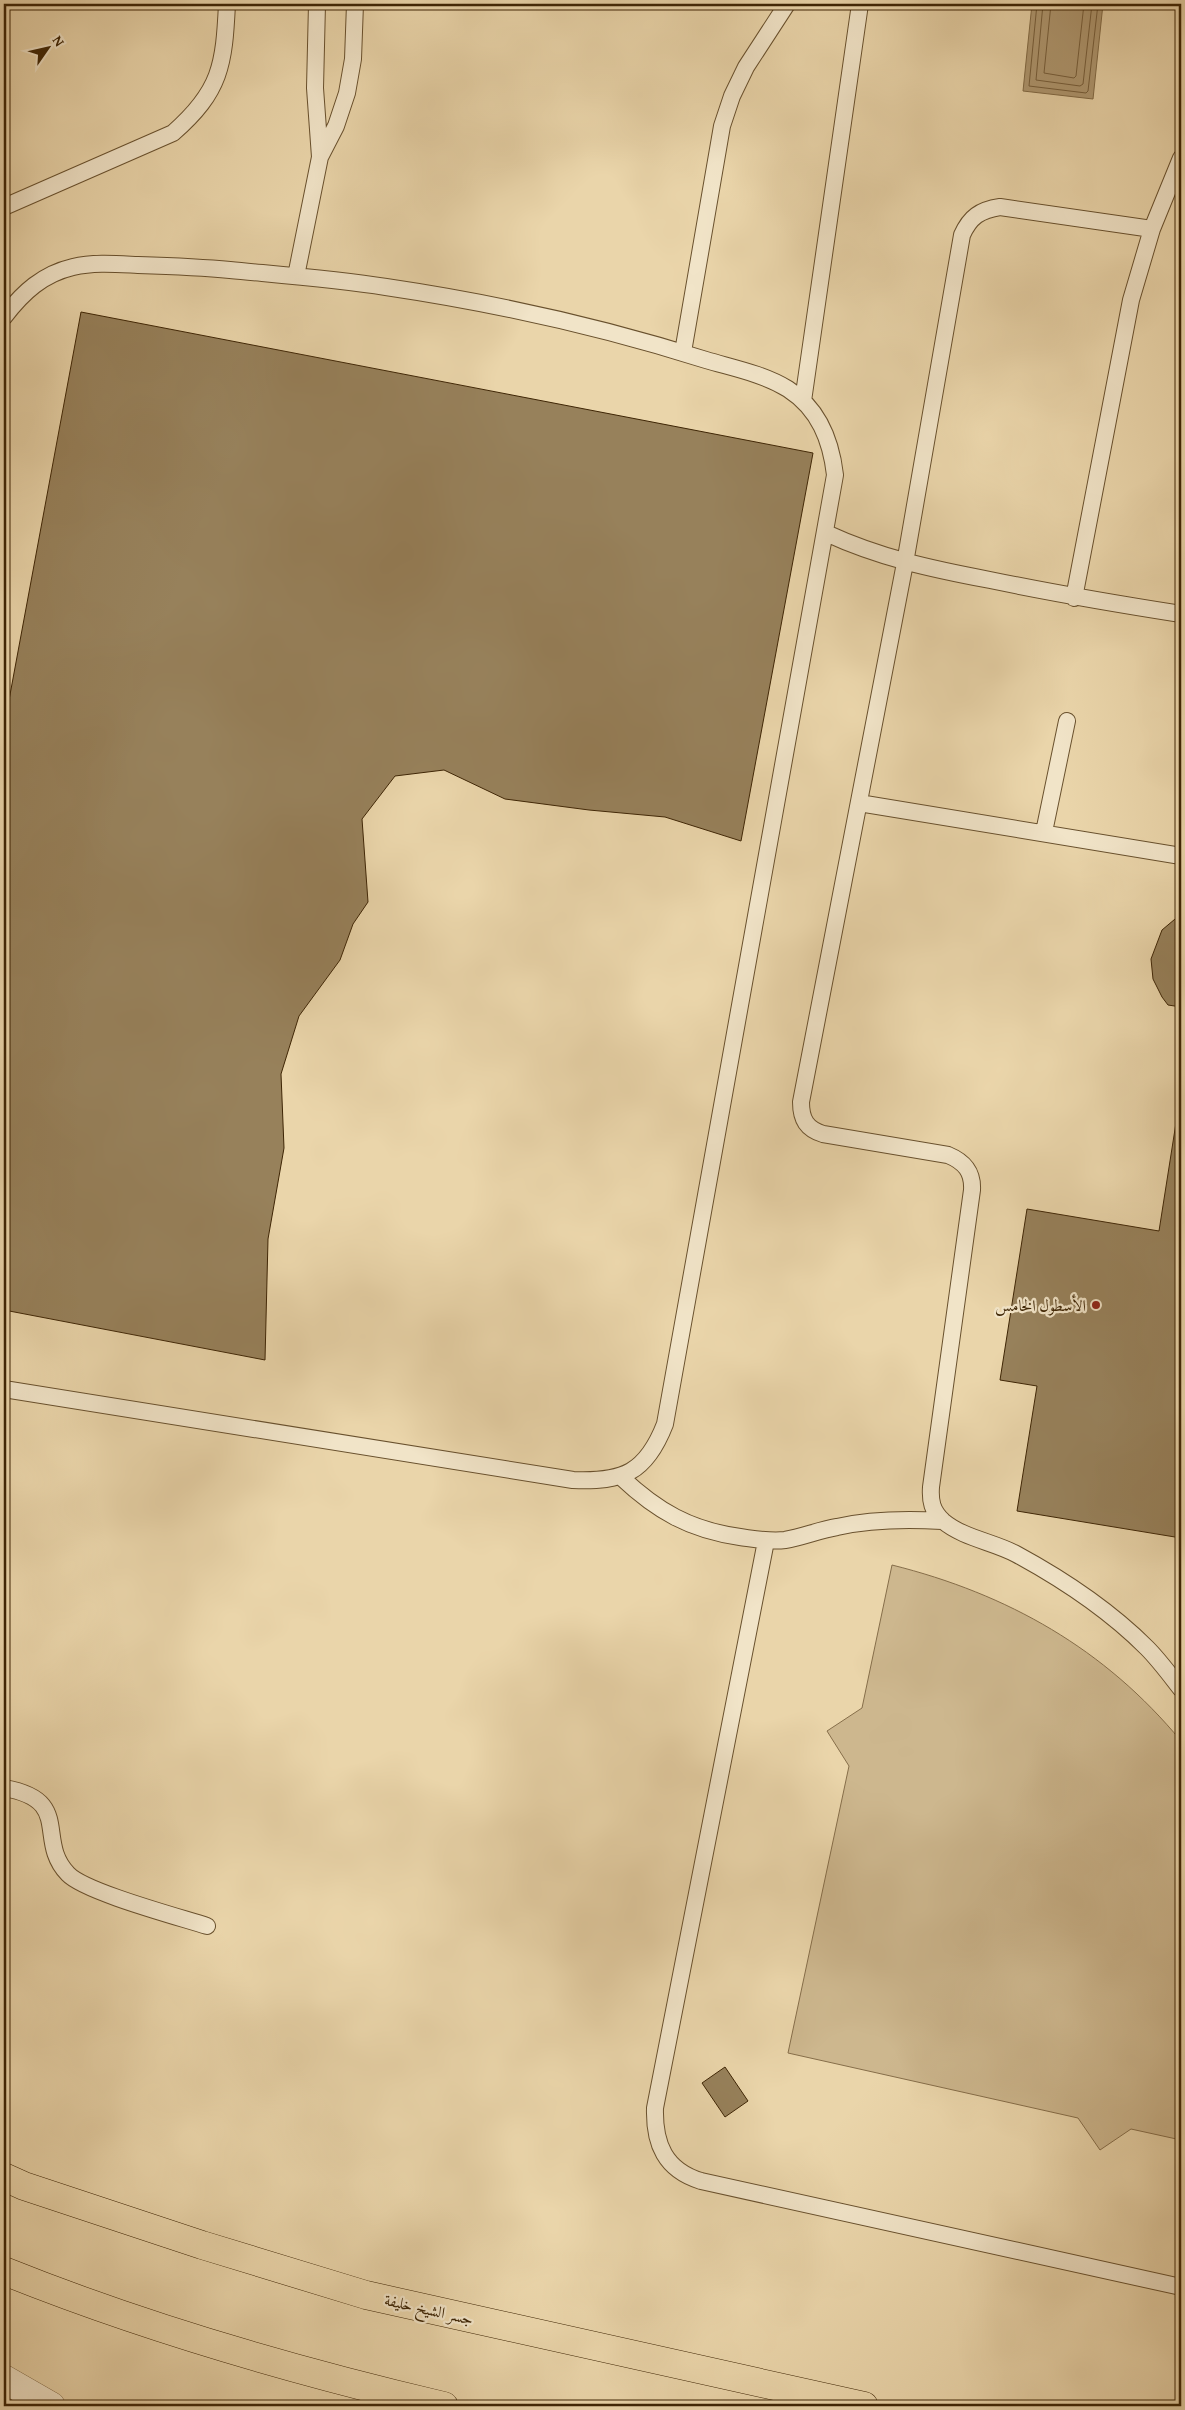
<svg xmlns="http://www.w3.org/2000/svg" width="1185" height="2410" font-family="'Gentium Book Plus',Amiri,serif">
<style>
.green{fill:#cdb78e;stroke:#866e4a}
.water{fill:#b09972;stroke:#826b46}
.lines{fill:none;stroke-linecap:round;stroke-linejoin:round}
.shore{stroke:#775f3c;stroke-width:1}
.building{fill:#97815b;stroke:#3e2505}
.lane-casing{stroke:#69512e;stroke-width:18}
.street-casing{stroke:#69512e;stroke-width:29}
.highway-casing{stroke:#3e2505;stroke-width:29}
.lane{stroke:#f1e4c8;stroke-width:16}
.street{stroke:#f1e4c8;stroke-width:28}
.highway{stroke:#ead5aa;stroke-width:28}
.poi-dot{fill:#8f2418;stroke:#f1e4c8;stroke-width:2}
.labels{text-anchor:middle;stroke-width:4.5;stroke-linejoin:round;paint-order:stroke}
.poi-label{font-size:16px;fill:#3e2505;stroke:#f1e4c8;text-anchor:end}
.street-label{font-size:16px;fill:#3e2505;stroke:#f1e4c8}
</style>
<rect width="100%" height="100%" fill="#ead5aa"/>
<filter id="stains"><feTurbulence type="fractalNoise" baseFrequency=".004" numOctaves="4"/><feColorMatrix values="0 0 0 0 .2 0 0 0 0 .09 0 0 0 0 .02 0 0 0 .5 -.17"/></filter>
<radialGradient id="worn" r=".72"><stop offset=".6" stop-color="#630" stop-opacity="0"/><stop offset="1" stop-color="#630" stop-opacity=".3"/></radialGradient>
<!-- green -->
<path class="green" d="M892 1565C1008 1594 1105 1649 1181 1741V2140L1131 2129 1100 2150 1078 2118 788 2053 849 1766 827 1731 862 1708Z"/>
<!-- water -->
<path class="water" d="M1032 4H1103L1093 99 1023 91Z"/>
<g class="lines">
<!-- shore -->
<path class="shore" d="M1037 4 1029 86 1086 93 1088 91 1098 4
M1043 4 1036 80 1080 86 1083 84 1092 4
M1051 4 1044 73 1074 78 1076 76 1084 4"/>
</g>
<!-- building -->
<path class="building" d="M81 312 813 453 741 841 665 817 589 810 505 799 444 770 395 776 362 819 368 902 353 924 340 960 299 1016 281 1074 284 1148 268 1239 265 1360 4 1310V727Z
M1181 914V1007L1168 1005 1162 997 1153 979 1151 959 1162 930Z
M1181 1091V1538L1017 1511 1037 1386 1000 1380 1027 1209 1159 1231Z
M725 2067 748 2101 725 2117 702 2083Z"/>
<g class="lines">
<!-- lane casing -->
<g class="lane-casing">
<path id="lane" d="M317 4 315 88 320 157
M4 207 173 133C221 91 224 65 227 4
M1152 229 1000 207C980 210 970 217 962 235L905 563 801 1102C801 1120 807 1129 823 1134L948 1155C965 1162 973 1172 972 1190L931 1487C930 1501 932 1511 943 1521 963 1538 994 1542 1016 1554 1064 1580 1108 1609 1147 1648 1159 1660 1170 1675 1181 1689
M296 276 320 157 336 126 347 93 353 59 355 4
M4 317C23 292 43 274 73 267 94 262 117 264 138 265 169 266 199 267 230 270 282 275 335 279 386 287 494 303 602 327 706 360 733 368 764 374 788 389 819 409 831 440 835 475L665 1424C646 1473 623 1482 573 1480L4 1389
M683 352 722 126 732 96 746 67 787 4
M803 401 860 4
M826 533C880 558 932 569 990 580 1053 593 1117 604 1181 614
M1074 598 1131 300 1152 229 1181 158
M859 803 1181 856
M1044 832 1067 721
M621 1477C657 1511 690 1530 740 1537 755 1539 770 1542 785 1540 803 1537 819 1530 837 1527 872 1519 907 1519 942 1521
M766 1541 655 2108C654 2144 665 2170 701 2181L1181 2287
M4 1788C74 1800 35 1840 68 1874 85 1892 179 1917 207 1926"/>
</g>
<!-- street casing -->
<g class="street-casing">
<path id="street" d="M4 2379 51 2406"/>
</g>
<!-- highway casing -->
<g class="highway-casing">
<path id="highway" d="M4 2177 24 2186 202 2245 366 2295 864 2406
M4 2271C146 2328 295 2371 444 2406"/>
</g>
<!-- lane -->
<use href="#lane" class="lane"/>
<!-- street -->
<use href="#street" class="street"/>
<!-- highway -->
<use href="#highway" class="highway"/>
</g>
<!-- markers -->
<circle class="poi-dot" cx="1096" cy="1305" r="5"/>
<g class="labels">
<!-- poi labels -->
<g class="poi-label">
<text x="1086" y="1311">الأسطول الخامس</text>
</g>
<!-- street labels -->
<g class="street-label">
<text transform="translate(429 2309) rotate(13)" y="6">جسر الشيخ خليفة</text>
</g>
</g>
<!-- margin -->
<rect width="1185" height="2410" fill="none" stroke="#ead5aa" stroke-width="20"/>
<rect x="5" y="5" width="1175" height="2400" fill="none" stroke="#3e2505" stroke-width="2.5"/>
<rect x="10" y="10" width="1165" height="2390" fill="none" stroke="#3e2505"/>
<!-- north arrow -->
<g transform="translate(48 48) rotate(56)" stroke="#f1e4c8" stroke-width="4" paint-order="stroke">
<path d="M0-4L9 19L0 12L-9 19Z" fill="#3e2505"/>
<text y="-8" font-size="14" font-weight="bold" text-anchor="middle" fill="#3e2505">N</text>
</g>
<rect width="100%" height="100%" filter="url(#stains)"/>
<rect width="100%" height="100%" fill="url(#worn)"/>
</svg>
